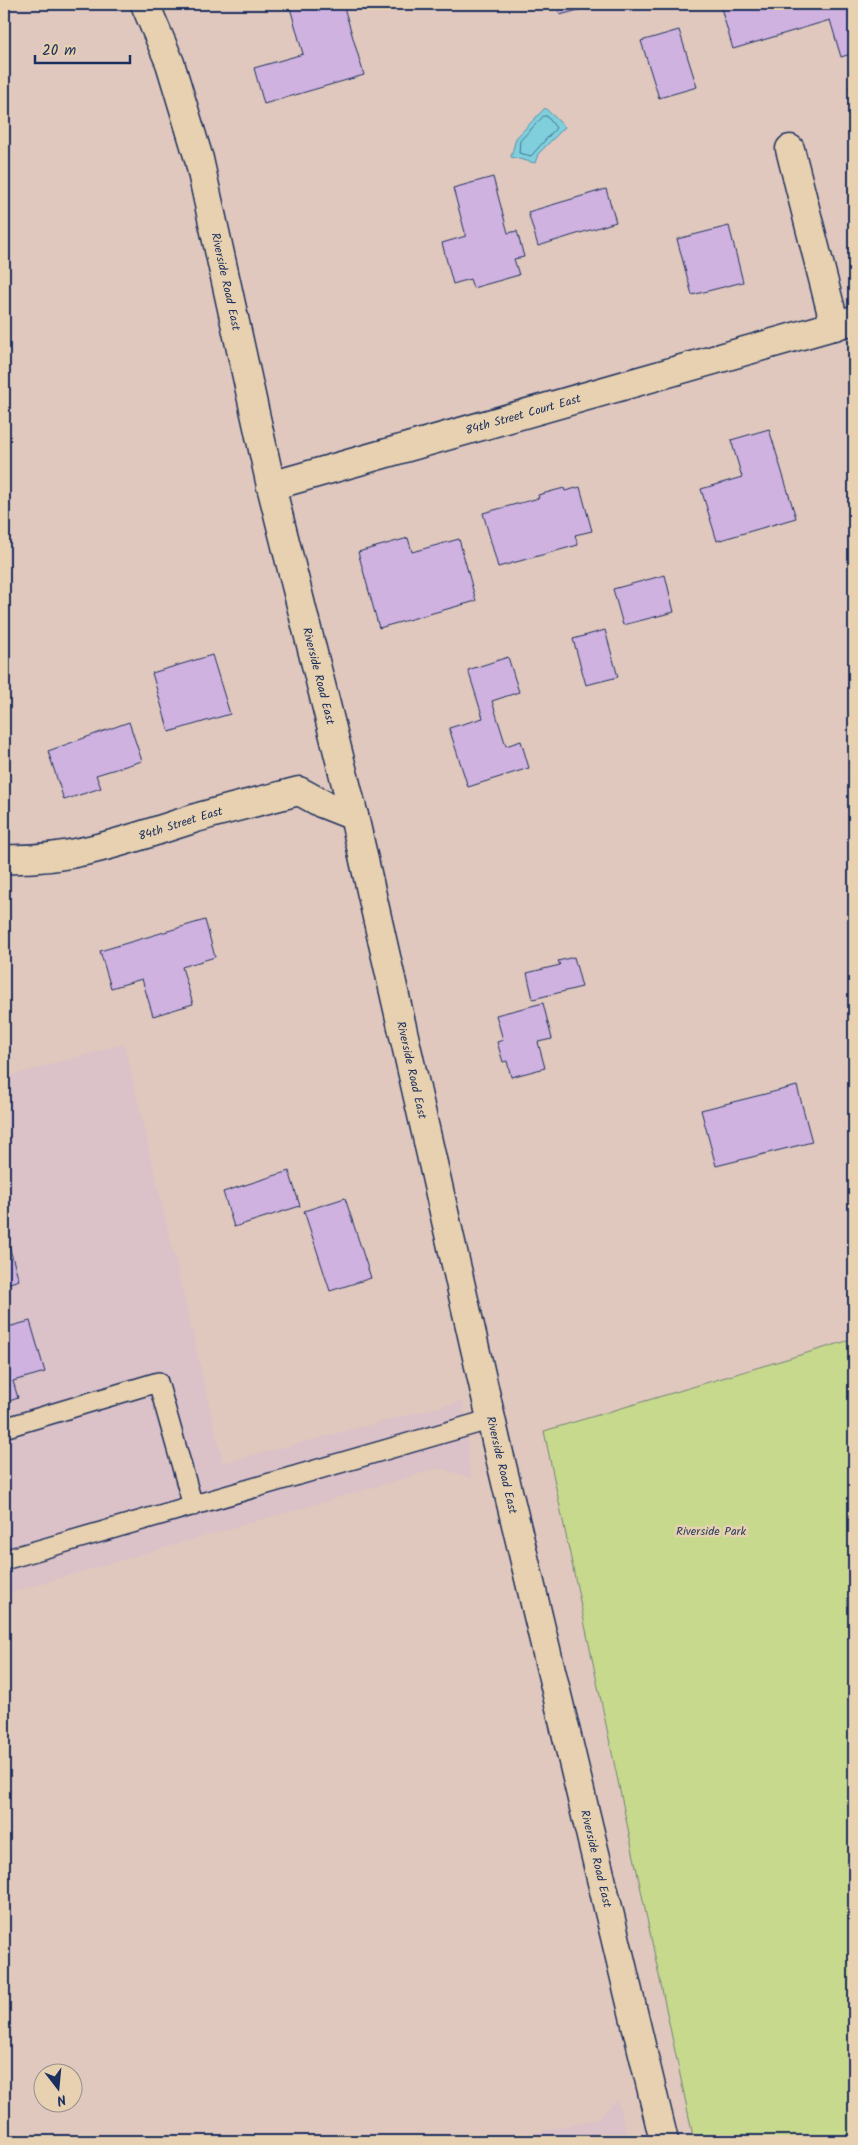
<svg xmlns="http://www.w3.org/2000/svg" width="858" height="2145" font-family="Kalam,sans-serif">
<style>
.built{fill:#dbc1c8}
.green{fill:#c7d98d;stroke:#718476}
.water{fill:#7fcfdc;stroke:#578faa}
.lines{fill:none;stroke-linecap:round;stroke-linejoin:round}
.shore{stroke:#436f90;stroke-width:1}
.building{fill:#cfb2df;stroke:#1b2f5e}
.service-casing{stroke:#1b2f5e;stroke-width:22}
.minor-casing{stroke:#1b2f5e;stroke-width:31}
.tertiary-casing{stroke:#1b2f5e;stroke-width:31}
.service{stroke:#e7d1b0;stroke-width:19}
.minor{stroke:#e7d1b0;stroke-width:28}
.tertiary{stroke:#e7d1b0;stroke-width:28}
.labels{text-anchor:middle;stroke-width:5;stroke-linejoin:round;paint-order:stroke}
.street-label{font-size:12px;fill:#1b2f5e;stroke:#e7d1b0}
.park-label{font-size:12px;fill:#2c4063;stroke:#e7d1b0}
</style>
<rect width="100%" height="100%" fill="#e0c8be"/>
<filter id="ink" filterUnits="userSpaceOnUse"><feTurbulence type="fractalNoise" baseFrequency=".02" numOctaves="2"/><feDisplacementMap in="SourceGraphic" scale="10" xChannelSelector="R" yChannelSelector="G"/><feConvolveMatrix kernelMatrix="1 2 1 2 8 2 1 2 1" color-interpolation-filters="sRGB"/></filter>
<g filter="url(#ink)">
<!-- built -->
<path class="built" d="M124 1044 223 1463 463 1401 471 1478 440 1468 4 1594V1078Z
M617 2100 629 2141H501L597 2119Z"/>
<!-- green -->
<path class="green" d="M854 1339V2141H694L544 1431Z"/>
<!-- water -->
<path class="water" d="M545 108 565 127 538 154 535 163 511 157 516 138Z"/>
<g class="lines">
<!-- shore -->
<path class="shore" d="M544 116H547L556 128 531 156 519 153 520 141Z"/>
</g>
<!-- building -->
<path class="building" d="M289 4H343L364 75 264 104 254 68 303 54Z
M557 4H600L560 15Z
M736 4H854V53L841 57 830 20 733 49 721 8Z
M679 30 697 87 659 98 641 41Z
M854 86V108L849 87Z
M493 177 508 233 517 231 524 257 514 259 519 275 473 288 470 279 453 284 442 243 466 236 453 188Z
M606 189 616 222 538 246 528 212Z
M854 212V235L848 213Z
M729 226 743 282 692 295 677 239Z
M769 429 796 518 717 541 701 489 742 477 731 440Z
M580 487 592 531 575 535 578 545 498 567 483 513 539 498 538 495 564 488 565 491Z
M408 538 412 552 459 539 476 601 379 628 358 552Z
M665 575 674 612 623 625 613 589Z
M605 630 618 677 586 685 573 639Z
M212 655 230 714 169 732 152 673Z
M508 657 519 692 492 701 506 746 521 741 529 768 468 787 449 728 483 718 468 670Z
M129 722 142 761 96 775 101 788 64 800 48 751Z
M205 920 215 957 182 967 193 1004 153 1016 142 979 111 988 100 951Z
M574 957 582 987 533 999 527 973 560 965 558 961Z
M543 1003 552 1039 538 1042 545 1068 511 1077 507 1061 503 1062 497 1042 503 1040 496 1015Z
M797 1086 812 1142 716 1166 701 1110Z
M289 1171 300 1206 234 1227 223 1192Z
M345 1198 371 1278 330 1291 304 1211Z
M4 1229 19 1280 4 1285Z
M30 1321 45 1372 13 1381 18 1398 4 1403V1328Z"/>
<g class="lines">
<!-- service casing -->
<g class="service-casing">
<path id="service" d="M4 1428 158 1382 193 1506
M4 1560 492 1419"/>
</g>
<!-- minor casing -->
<g class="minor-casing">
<g id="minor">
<path d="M790 149 835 326"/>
<path id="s1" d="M271 486 854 320"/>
<path id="s2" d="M4 859C70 862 134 838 196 818 230 808 265 800 299 791L321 803 354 816"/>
</g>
</g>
<!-- tertiary casing -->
<g class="tertiary-casing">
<g id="tertiary">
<path id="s3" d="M145 4 170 63 199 159 271 486 354 816 497 1445 664 2141"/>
</g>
</g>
<!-- service -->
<use href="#service" class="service"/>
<!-- minor -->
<use href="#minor" class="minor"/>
<!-- tertiary -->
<use href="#tertiary" class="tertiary"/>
</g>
</g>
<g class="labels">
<!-- street labels -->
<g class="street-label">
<text dy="4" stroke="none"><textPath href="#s3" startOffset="290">Riverside Road East</textPath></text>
<text dy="4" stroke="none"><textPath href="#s1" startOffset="262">84th Street Court East</textPath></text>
<text dy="4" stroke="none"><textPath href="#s3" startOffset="695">Riverside Road East</textPath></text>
<text dy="4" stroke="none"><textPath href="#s2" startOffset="181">84th Street East</textPath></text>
<text dy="4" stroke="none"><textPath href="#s3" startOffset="1100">Riverside Road East</textPath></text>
<text dy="4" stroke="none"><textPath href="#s3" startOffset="1505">Riverside Road East</textPath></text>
<text dy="4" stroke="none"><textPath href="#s3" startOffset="1910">Riverside Road East</textPath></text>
</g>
<!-- park labels -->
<g class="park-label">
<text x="711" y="1535">Riverside Park</text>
</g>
</g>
<!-- margin -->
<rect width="858" height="2145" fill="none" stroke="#e7d1b0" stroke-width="20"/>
<rect x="10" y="10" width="838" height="2125" fill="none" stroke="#1b2f5e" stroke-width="2" filter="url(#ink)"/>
<!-- north arrow -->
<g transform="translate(58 2088) rotate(164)"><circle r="24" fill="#e7d1b0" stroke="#95908f"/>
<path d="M0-4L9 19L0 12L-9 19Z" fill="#1b2f5e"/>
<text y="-8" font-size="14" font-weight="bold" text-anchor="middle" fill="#1b2f5e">N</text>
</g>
<!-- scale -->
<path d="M35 55v8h95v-8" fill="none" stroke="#1b2f5e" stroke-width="2.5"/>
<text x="42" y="55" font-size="15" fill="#1b2f5e" stroke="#e7d1b0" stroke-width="4" paint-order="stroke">20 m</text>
</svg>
